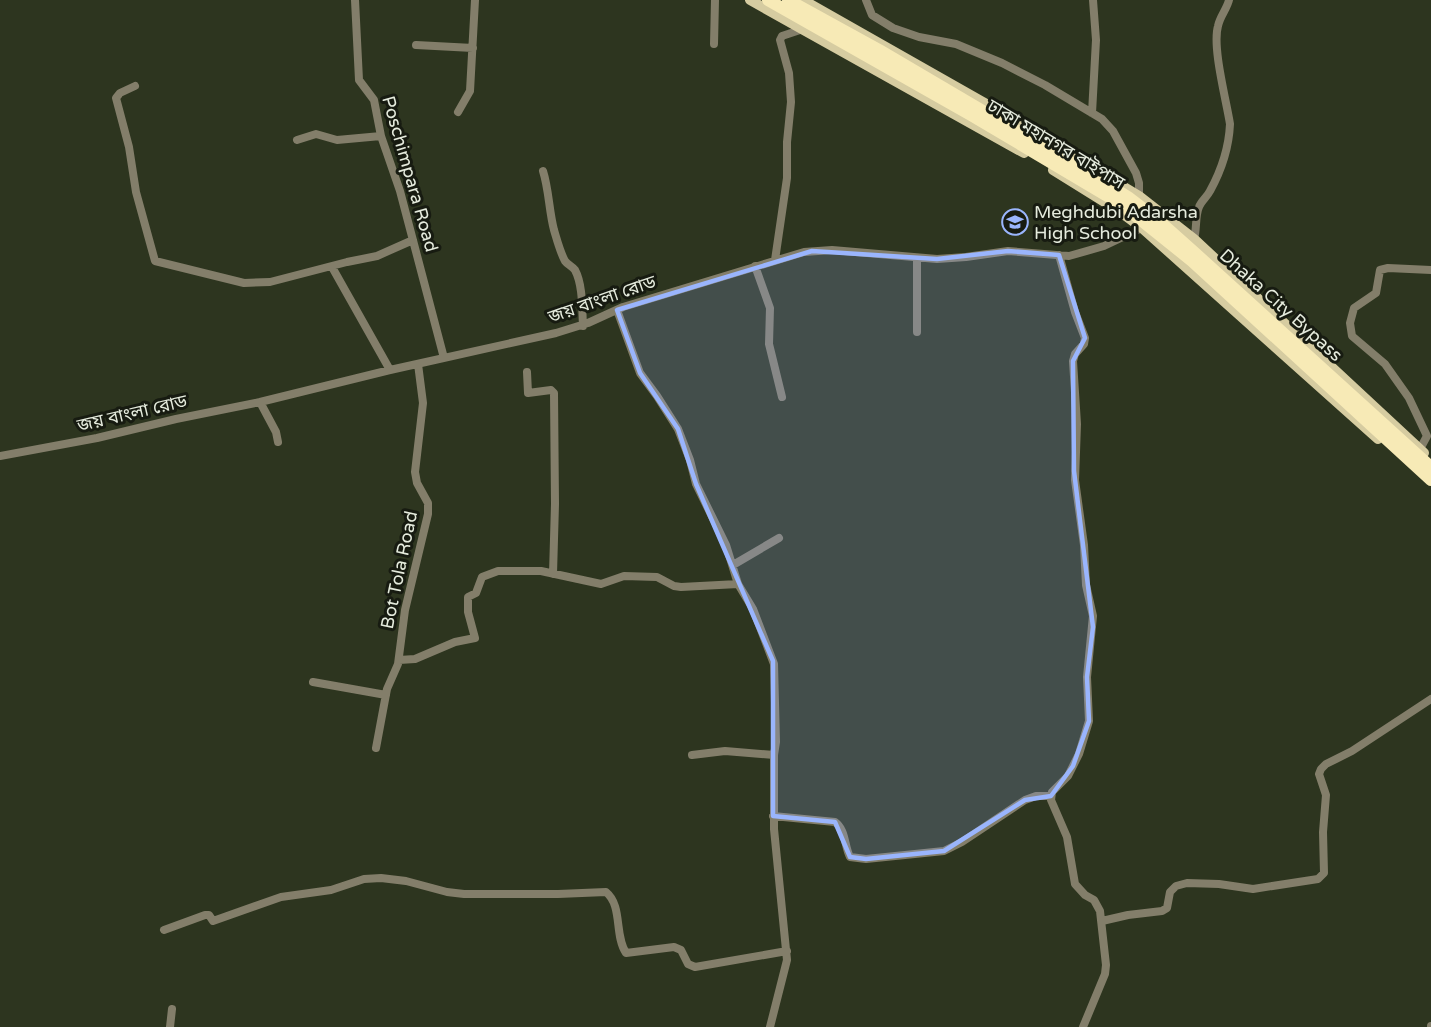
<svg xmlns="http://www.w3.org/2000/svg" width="1431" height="1027" font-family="'Varela Round','Noto Sans Bengali',sans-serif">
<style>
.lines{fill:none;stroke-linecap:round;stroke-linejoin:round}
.minor{stroke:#837e6a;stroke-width:8}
.major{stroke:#d6cca1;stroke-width:10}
.highway{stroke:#f7eab6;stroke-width:12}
.marked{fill:#9ab5fd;fill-opacity:0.2;stroke:#9ab5fd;stroke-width:4.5;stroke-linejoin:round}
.labels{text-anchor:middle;stroke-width:6;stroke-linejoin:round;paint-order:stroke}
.street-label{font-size:18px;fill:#e5ebdd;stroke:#171b11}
.poi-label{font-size:18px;fill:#e5ebdd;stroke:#171b11;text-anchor:start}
</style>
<rect width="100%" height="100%" fill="#2d351f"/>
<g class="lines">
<!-- minor -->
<path class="minor" d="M355 0 359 80 374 100 381 136 400 191 444 358
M866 0 872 15 893 28 919 37 956 44 1002 63 1045 85 1102 119 1113 131 1136 173 1139 183V196
M714 44 715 0
M416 45 473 48
M135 86 120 93 116 98 129 147 136 192 155 261 244 283 270 282 347 262 377 256 413 240
M458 112 470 91 475 0
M1092 113 1096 40 1093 0
M297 140 316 134 337 140 381 136
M543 171C549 190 549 211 554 230 557 240 560 252 565 261 568 265 572 266 575 270 583 285 582 309 583 326
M1194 239C1197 229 1195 216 1199 207 1201 201 1207 197 1210 191 1221 171 1229 146 1230 124 1226 99 1212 47 1218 26 1220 16 1227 9 1229 0
M1059 255 1075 312 1085 338 1084 344 1075 354 1073 361 1077 424 1075 480 1084 545 1086 585 1093 616 1087 677 1089 721 1079 754 1068 776 1052 792 1051 800 1067 837 1075 884 1085 895 1094 900 1100 911 1106 965 1105 974 1083 1027
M917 258V332
M775 260 787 178V142L791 102 789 73 780 40 782 36 803 29
M755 266 770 308 769 344 782 397
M332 267 390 370
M617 310 640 373 657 396 678 429 690 460 696 484 726 545 738 584 753 609 774 664 776 742 774 755V829L787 960 770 1027
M527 372 528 393 551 390 554 393 555 504 553 574
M260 402 276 432 278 442
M1420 449 1427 436 1409 398 1385 364 1352 336 1350 323 1354 308 1376 293 1380 270 1388 268 1431 270
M0 456 97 438 176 419 260 402 390 370 556 333 588 323 623 307 804 252 832 250 937 259 966 257 1008 251 1069 256 1104 246 1142 228
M733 565 779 538
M399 660 415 659 455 642 475 638 468 612V597L476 593 482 577 498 571H541L601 584 624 576 657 577 674 586 681 587 738 584
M313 682 386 695
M376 748 387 689 398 664 405 610 428 514V503L417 483 415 472 423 403 418 364
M692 755 725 751 774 755
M773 816 835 822C846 830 844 845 850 857L866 859 944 851 962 842 1025 800 1036 796H1051
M1102 921 1128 915 1162 911 1167 908 1170 892 1176 886 1187 883 1219 884 1253 889 1318 879 1324 873 1323 832 1326 795 1319 774 1321 769 1326 764 1352 751 1431 699
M164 930 205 915H209L213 921 281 897 331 890 364 879 381 878 406 881 447 892 464 894H558L606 892C623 906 614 935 626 953L674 947 681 950 688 964 695 967 787 951
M170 1027 172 1009
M1431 1027V1026"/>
<!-- major -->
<path class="major" d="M750 0 1024 153
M803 0 983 102 1139 196 1194 239 1424 453
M1053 170 1119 211 1142 228 1378 439"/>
<!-- highway -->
<path class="highway" d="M768 0 971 115 1121 204 1192 261 1431 480
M788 0 879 50 1097 178 1128 197 1158 220 1195 253 1431 467"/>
</g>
<!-- marked area -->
<path class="marked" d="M812 251 937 259 1008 251 1059 255 1085 338 1073 361 1074 471 1093 627 1087 677 1089 721 1073 766 1051 796 1025 800 944 851 866 859 850 857 835 822 773 816V661L696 484 678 429 640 373 617 310Z"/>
<!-- icons -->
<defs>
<g id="school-ring" transform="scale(1.35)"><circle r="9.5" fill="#171b11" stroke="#9ab5fd" stroke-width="1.5"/><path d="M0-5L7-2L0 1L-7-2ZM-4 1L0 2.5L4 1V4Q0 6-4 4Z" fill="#9ab5fd"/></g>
</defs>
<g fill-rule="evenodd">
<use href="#school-ring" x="1015" y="222"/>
</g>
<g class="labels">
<!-- street labels -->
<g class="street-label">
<text transform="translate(1056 144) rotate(31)" y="6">ঢাকা মহানগর বাইপাস</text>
<text transform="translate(410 174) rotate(74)" y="6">Poschimpara Road</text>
<text transform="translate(602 299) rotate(-19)" y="6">জয় বাংলা রোড</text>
<text transform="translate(1281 305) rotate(42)" y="6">Dhaka City Bypass</text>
<text transform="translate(132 413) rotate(-13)" y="6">জয় বাংলা রোড</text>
<text transform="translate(399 570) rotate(-78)" y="6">Bot Tola Road</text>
</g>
<!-- poi labels -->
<g class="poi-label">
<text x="1034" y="218">Meghdubi Adarsha<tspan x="1034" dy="21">High School</tspan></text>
</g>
</g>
</svg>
